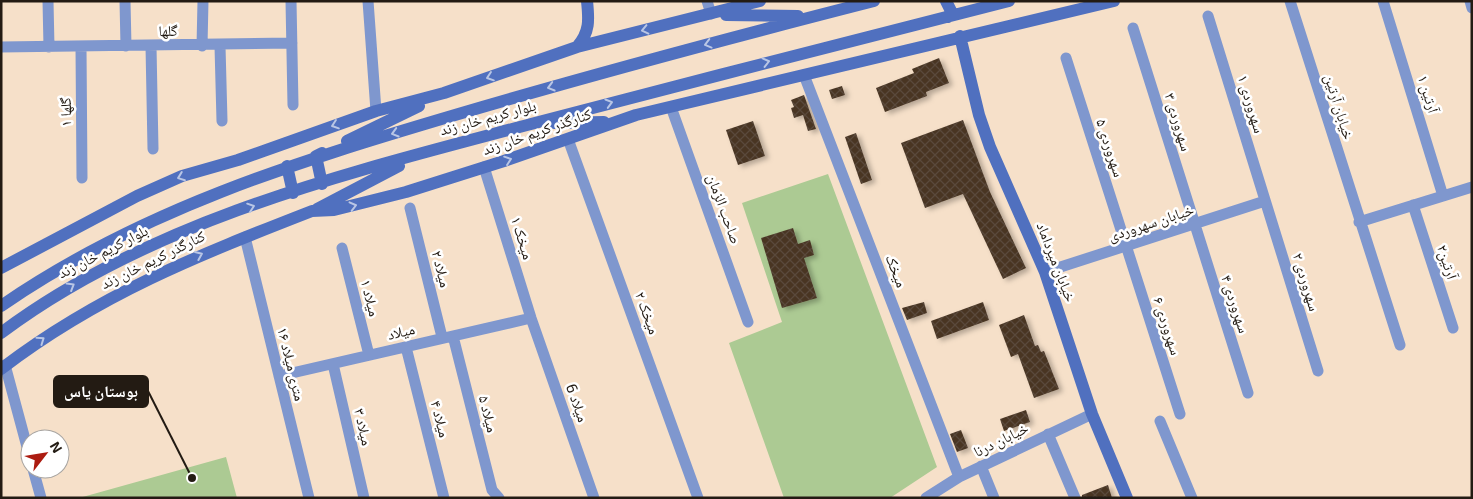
<svg xmlns="http://www.w3.org/2000/svg" width="1473" height="499" font-family="'Exo 2','Noto Naskh Arabic',sans-serif">
<style>
.green{fill:#acca93}
.building{fill:url(#building-cross-hatch);filter:url(#shadow)}
.lines{fill:none;stroke-linecap:round;stroke-linejoin:round}
.street{stroke:#7f97ce;stroke-width:11}
.secondary{stroke:#5070bf;stroke-width:12}
.oneway{stroke:#b9c6e5}
.labels{text-anchor:middle;stroke-width:5;stroke-linejoin:round;paint-order:stroke}
.street-label{font-size:15px;fill:#231b13;stroke:#fff}
.leader{fill:none;stroke:#231b13;stroke-width:2}
.callout-dot{fill:#231b13;stroke:#fff;stroke-width:2}
.callout{fill:#231b13;stroke:#231b13;stroke-width:2}
.callout-label{font-size:16px;text-anchor:middle;font-weight:bold;fill:#fff}
</style>
<defs>
<pattern id="building-cross-hatch" width="8" height="8" patternUnits="userSpaceOnUse" patternTransform="scale(1.25)"><rect width="8" height="8" fill="#483524"/><path d="M0 0l8 8M0 8l8-8" fill="none" stroke="#5a493a"/></pattern>
<filter id="shadow"><feDropShadow dx="4" dy="2.5" stdDeviation="2.5" flood-color="#0004"/></filter>
</defs>
<rect width="100%" height="100%" fill="#f6e0c9"/>
<!-- green -->
<path class="green" d="M828 174 937 467 890 498H784L729 343 782 322 742 203Z
M226 457 237 498H79Z"/>
<!-- building -->
<path class="building" d="M939 58 949 83 926 92 927 96 885 112 876 88 914 73 912 69Z
M842 86 845 95 832 99 829 90Z
M804 95 816 129 808 131 803 115 794 118 791 108 794 107 791 100Z
M963 120 990 192 1026 268 1003 279 963 194 925 208 901 143Z
M753 121 765 156 738 165 726 130Z
M856 133 872 180 861 184 845 137Z
M793 228 798 244 810 240 814 255 804 258 817 298 782 308 761 238Z
M924 302 927 313 907 320 902 308Z
M983 302 989 320 937 339 931 321Z
M1024 315 1035 346 1038 345 1041 352 1044 351 1059 389 1034 398 1018 354 1011 357 999 325Z
M1026 410 1030 422 1004 431 1000 419Z
M961 430 968 448 957 452 950 434Z
M1108 485 1112 498H1082V495Z"/>
<g class="lines">
<!-- street -->
<path class="street" d="M48 1 49 47
M125 1 126 46
M291 1 293 105
M368 1 376 111
M707 1 711 14
M1290 1 1400 345
M1383 1 1443 196
M1470 1 1472 8
M1208 16 1318 371
M1133 28 1248 393
M151 46 153 149
M202 46 203 1
M220 46 222 121
M1 47 292 43
M81 47 82 178
M1066 58 1180 414
M804 75 959 477
M671 107 748 322
M568 139 698 498
M484 167 531 318 594 498
M1413 205 1453 328
M410 208 442 337
M1359 222 1472 187
M245 237 309 498
M342 248 369 355
M1045 272 1265 201
M453 336 492 490 499 498
M406 347 444 498
M333 364 364 498
M5 365 30 458
M279 376 531 318
M1160 421 1192 498
M1048 434 1075 498
M981 466 994 498
M33 469 41 498
M926 498 959 477 1092 414"/>
<!-- secondary -->
<path class="secondary" d="M946 1 951 11 948 17
M726 15 798 16
M960 36 979 115 990 147 1045 272 1092 414 1127 498
M577 47C590 32 589 20 587 1
M554 123 604 122
M347 141 419 106
M287 166 293 193
M322 184 316 156 322 153
M317 209 399 166
M1 268 137 196 182 176 238 160 376 111 444 93 577 47 760 1
M1 306C140 210 296 162 455 115 594 74 733 37 874 1
M1 333C153 219 351 172 531 124 690 82 850 42 1009 1
M1 369C99 294 199 255 312 211L334 210 406 192 504 161 636 115 1114 1"/>
</g>
<!-- one-way arrows -->
<defs><path id="oneway-chevron" d="M-2-3.5L2.5 0L-2 3.5" fill="none" stroke-width="1.6" stroke-linecap="round" stroke-linejoin="round" transform="scale(1.25)"/></defs>
<g class="oneway">
<use href="#oneway-chevron" transform="translate(645 30) rotate(167)"/>
<use href="#oneway-chevron" transform="translate(708 44) rotate(165)"/>
<use href="#oneway-chevron" transform="translate(766 62) rotate(-14)"/>
<use href="#oneway-chevron" transform="translate(490 77) rotate(161)"/>
<use href="#oneway-chevron" transform="translate(551 87) rotate(164)"/>
<use href="#oneway-chevron" transform="translate(609 103) rotate(-16)"/>
<use href="#oneway-chevron" transform="translate(335 125) rotate(161)"/>
<use href="#oneway-chevron" transform="translate(395 133) rotate(164)"/>
<use href="#oneway-chevron" transform="translate(508 160) rotate(-19)"/>
<use href="#oneway-chevron" transform="translate(181 177) rotate(159)"/>
<use href="#oneway-chevron" transform="translate(353 206) rotate(-14)"/>
<use href="#oneway-chevron" transform="translate(251 207) rotate(-19)"/>
<use href="#oneway-chevron" transform="translate(199 255) rotate(-23)"/>
<use href="#oneway-chevron" transform="translate(71 286) rotate(-31)"/>
<use href="#oneway-chevron" transform="translate(41 340) rotate(-35)"/>
</g>
<g class="labels">
<!-- street labels -->
<g class="street-label">
<text transform="translate(168 31) rotate(-1)" y="5">گلها</text>
<text transform="translate(1428 94) rotate(73)" y="5">آرتین ۱</text>
<text transform="translate(1251 104) rotate(73)" y="5">سهروردی ۱</text>
<text transform="translate(1339 107) rotate(73)" y="5">خیابان آرتین</text>
<text transform="translate(66 112) rotate(-91)" y="5">گلها ۱</text>
<text transform="translate(488 118) rotate(-15)" y="5">بلوار کریم خان زند</text>
<text transform="translate(1178 122) rotate(73)" y="5">سهروردی ۳</text>
<text transform="translate(537 132) rotate(-19)" y="5">کنارگذر کریم خان زند</text>
<text transform="translate(1110 148) rotate(72)" y="5">سهروردی ۵</text>
<text transform="translate(724 209) rotate(70)" y="5">صاحب الزمان</text>
<text transform="translate(1151 223) rotate(-18)" y="5">خیابان سهروردی</text>
<text transform="translate(522 238) rotate(73)" y="5">میخک ۱</text>
<text transform="translate(103 252) rotate(-27)" y="5">بلوار کریم خان زند</text>
<text transform="translate(153 260) rotate(-26)" y="5">کنارگذر کریم خان زند</text>
<text transform="translate(1056 262) rotate(69)" y="5">خیابان میرداماد</text>
<text transform="translate(1447 262) rotate(72)" y="5">آرتین۲</text>
<text transform="translate(441 269) rotate(76)" y="5">میلاد ۲</text>
<text transform="translate(896 271) rotate(69)" y="5">میخک</text>
<text transform="translate(1306 282) rotate(73)" y="5">سهروردی ۲</text>
<text transform="translate(370 298) rotate(76)" y="5">میلاد ۱</text>
<text transform="translate(1235 304) rotate(72)" y="5">سهروردی ۴</text>
<text transform="translate(647 313) rotate(70)" y="5">میخک ۲</text>
<text transform="translate(1167 326) rotate(72)" y="5">سهروردی ۶</text>
<text transform="translate(401 332) rotate(-13)" y="5">میلاد</text>
<text transform="translate(291 364) rotate(76)" y="5">۱۶ متری میلاد</text>
<text transform="translate(577 403) rotate(71)" y="5">میلاد 6</text>
<text transform="translate(488 414) rotate(76)" y="5">میلاد ۵</text>
<text transform="translate(440 419) rotate(76)" y="5">میلاد ۴</text>
<text transform="translate(363 427) rotate(77)" y="5">میلاد ۳</text>
<text transform="translate(1001 440) rotate(-26)" y="5">خیابان درنا</text>
</g>
</g>
<!-- callouts -->
<path class="leader" d="M192 478L148 391"/>
<circle class="callout-dot" cx="192" cy="478" r="5"/>
<rect class="callout" x="54" y="376" width="94" height="31" rx="5"/>
<g class="callout-label">
<text x="101" y="397">بوستان یاس</text>
</g>
<!-- border -->
<rect width="1473" height="499" fill="none" stroke="#231b13" stroke-width="5"/>
<!-- north arrow -->
<g transform="translate(45 454) rotate(59)"><circle r="24" fill="#ffffff" stroke="#a7a4a1"/>
<path d="M0-4L9 19L0 12L-9 19Z" fill="#ac1c11"/>
<text y="-8" font-size="14" font-weight="bold" text-anchor="middle" fill="#231b13">N</text>
</g>
</svg>
